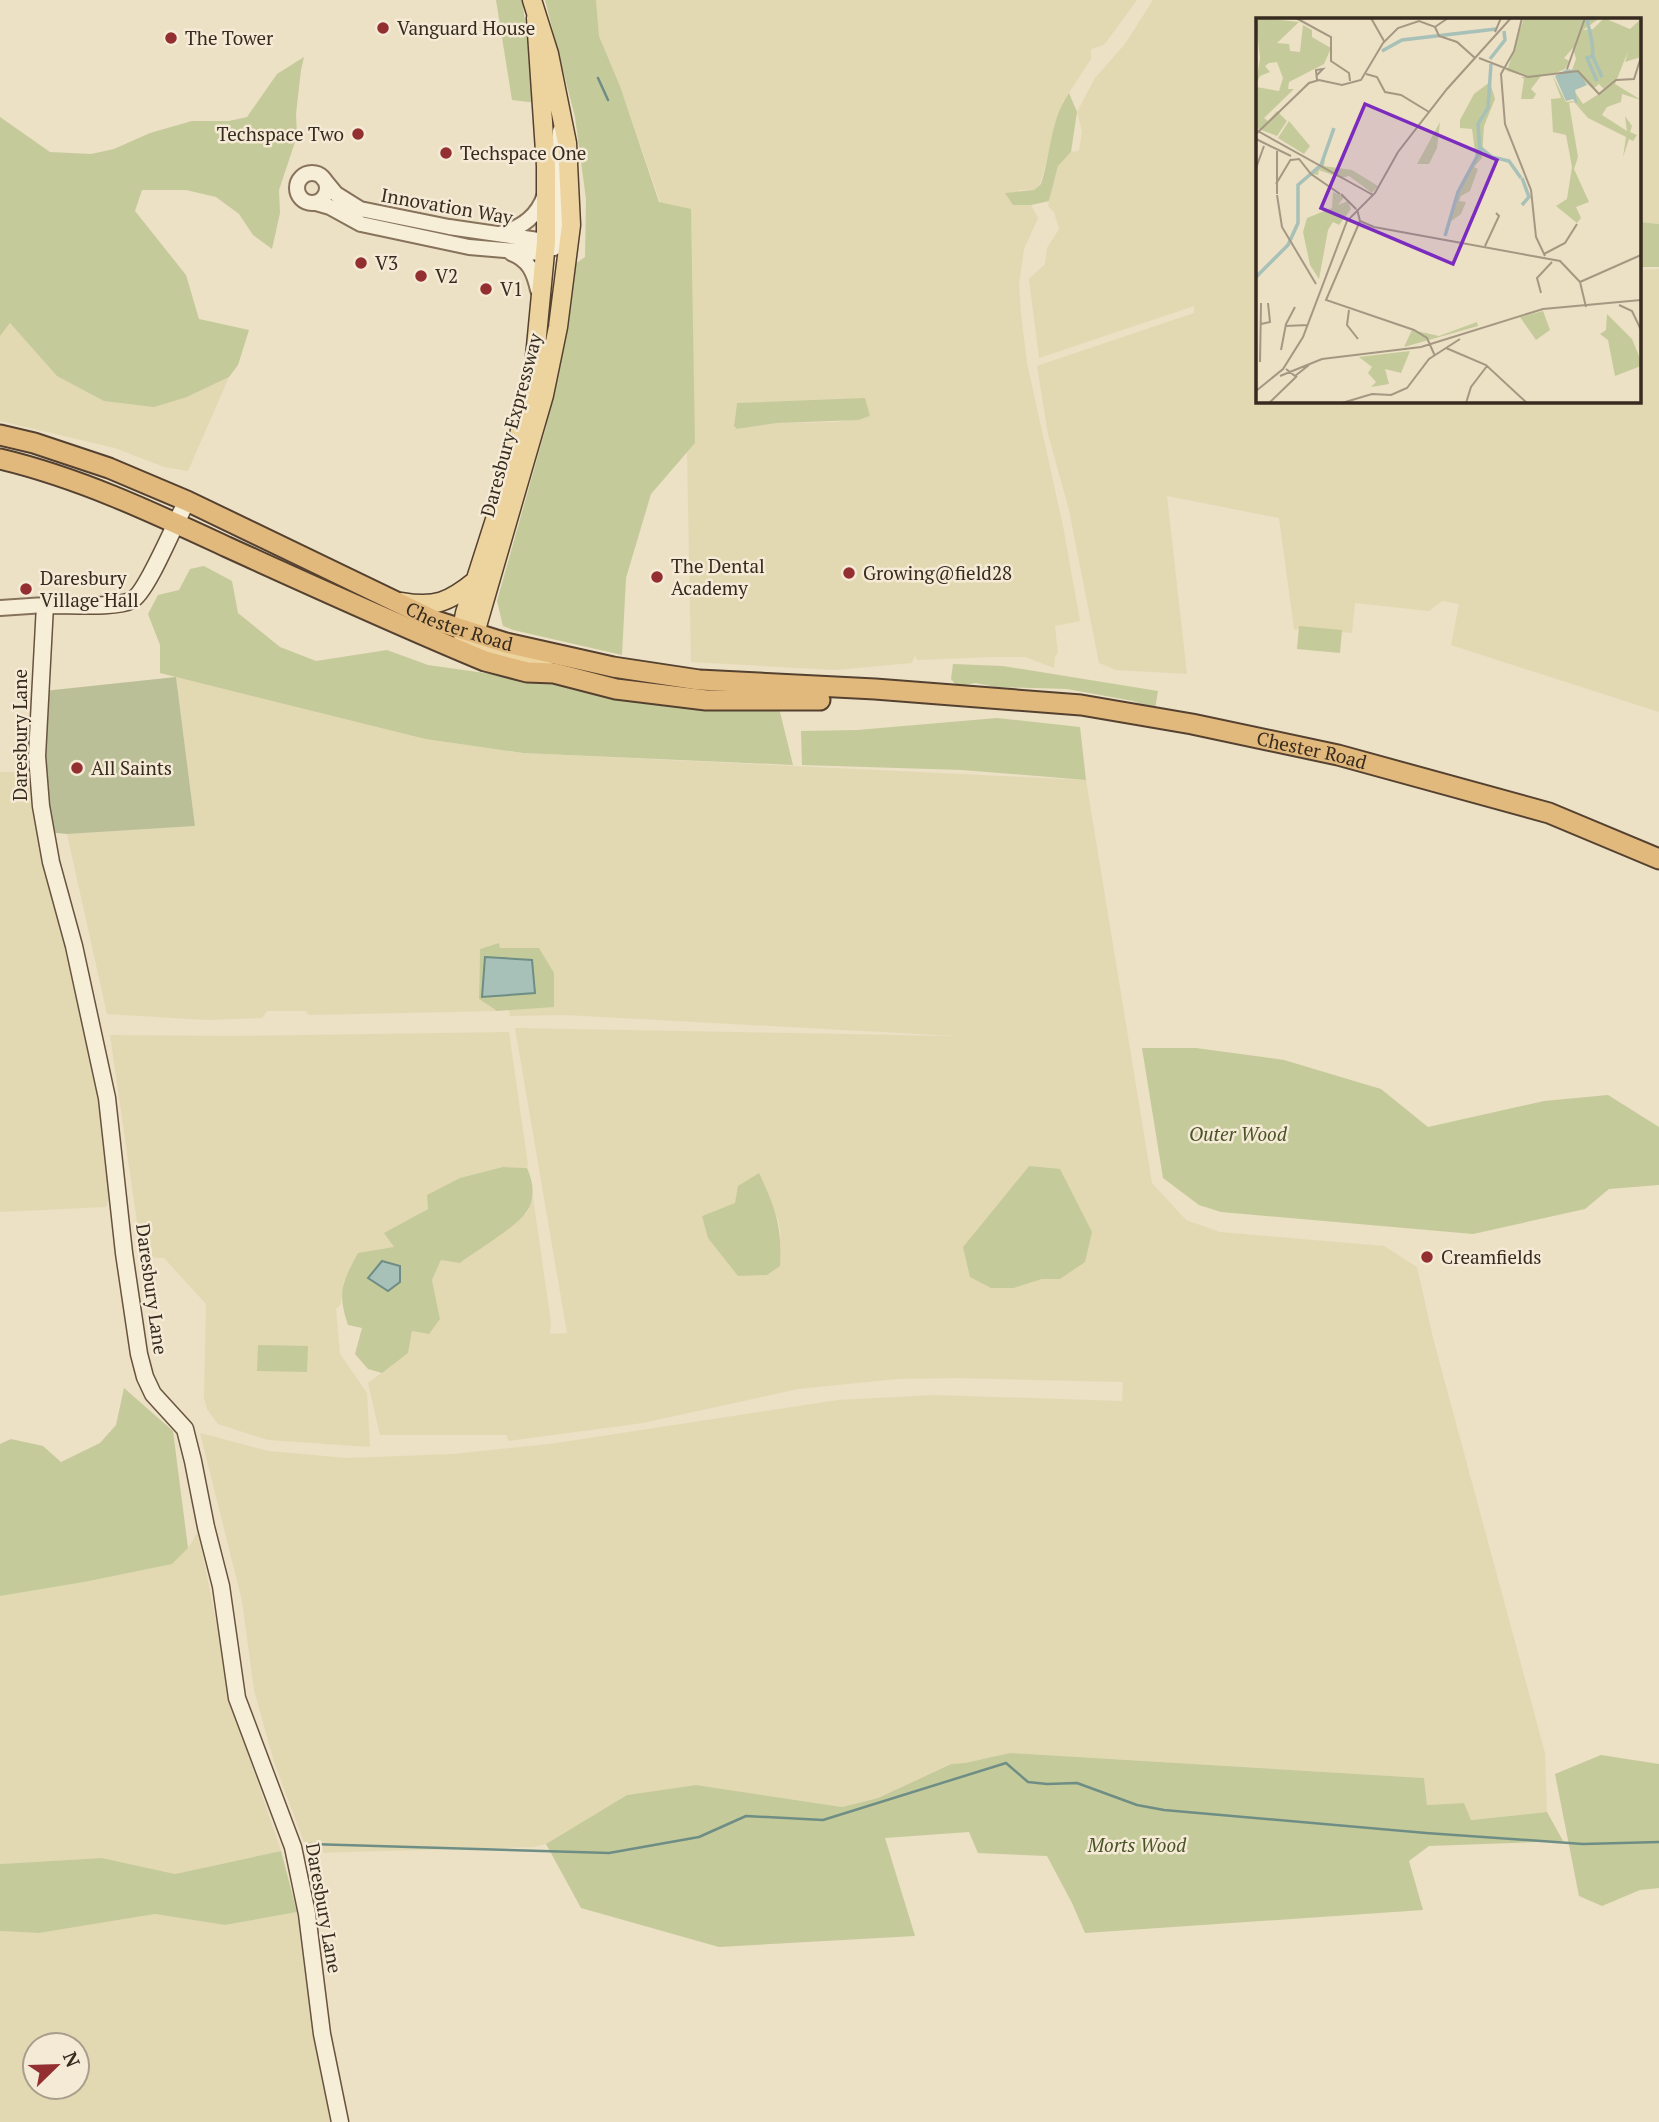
<svg xmlns="http://www.w3.org/2000/svg" width="1659" height="2122" font-family="'PT Serif',serif">
<style>
.farmland{fill:#e2d9b3;fill-rule:evenodd}
.green{fill:#c5ca9a}
.cemetery{fill:#bbbf98}
.water{fill:#a7c0b8;stroke:#6e8e85;stroke-width:2}
.lines{fill:none;stroke-linecap:round;stroke-linejoin:round}
.stream{stroke:#6e8e85;stroke-width:2.5}
.tertiary-casing{stroke:#87725c;stroke-width:18}
.secondary-casing{stroke:#68533f;stroke-width:19}
.primary-casing{stroke:#554130;stroke-width:21}
.trunk-casing{stroke:#554130;stroke-width:23}
.tertiary{stroke:#f7eed8;stroke-width:14}
.secondary{stroke:#f7eed8;stroke-width:16}
.primary{stroke:#edd49f;stroke-width:18}
.trunk{stroke:#e2b97c;stroke-width:19}
.poi-dot{fill:#932f31;stroke:#f4ead5;stroke-width:2.5}
.labels{text-anchor:middle;stroke-width:5;stroke-linejoin:round;paint-order:stroke}
.poi-label{font-size:19px;fill:#372b1f;stroke:#f4ead5;text-anchor:start}
.street-label{font-size:19px;fill:#372b1f;stroke:#f4ead5}
.park-label{font-size:19px;font-style:italic;fill:#495327;stroke:#f4ead5}
.inset-river{fill:none;stroke:#a7c0b8;stroke-width:3.5}
.inset-road{fill:none;stroke:#a49883;stroke-width:2}
.view{fill:#7b2cbf;fill-opacity:0.15;stroke:#7b2cbf;stroke-width:3.5}
.inset-edge{fill:none;stroke:#372b1f;stroke-width:3.5}
</style>
<rect width="100%" height="100%" fill="#ece0c5"/>
<!-- farmland -->
<path class="farmland" d="M596 0H1137L1104 45 1091 49V59L1063 102 1040 184 1034 190H1019L1013 205H1031L1038 218 1024 249 1019 284 1021 313 1027 363 1063 526 1080 621 1055 626 1058 653 1055 656 1054 668 1025 657H993L917 660 915 655 912 663 835 670 691 662 687 452 695 443 660 202 620 86 599 36ZM864 399 870 416 836 422 777 423 737 429 734 426 737 403Z
M1153 0H1659V224L1640 222V19H1258V401H1640V270L1659 269V712L1451 645 1459 604 1442 601 1429 611 1355 603 1352 633 1294 629 1279 518 1167 496 1187 674 1116 670 1099 663 1069 510 1048 434 1037 366 1194 313V306L1039 358 1029 279 1045 264 1047 248 1059 229 1054 212 1048 206 1058 166 1071 152 1079 151 1082 132 1077 112 1095 78 1125 44Z
M10 323 31 346 187 397 229 377 188 471 164 467 115 448 0 421V336Z
M176 677 424 739 523 753 1086 780 1152 1183 1186 1220 1220 1232 1384 1246 1417 1267 1433 1338 1545 1753 1547 1812 1470 1820 1463 1803 1427 1805 1424 1778 1010 1753 965 1763 950 1764 878 1798 842 1807 696 1785 627 1795 546 1844 534 1847 308 1853 274 1762 254 1690 242 1601 200 1433 268 1451 347 1458 453 1454 550 1444 838 1400 934 1395 1122 1401 1123 1382 957 1378 897 1379 798 1389 643 1423 508 1441 507 1435H380L368 1383 408 1353 412 1331 440 1319 432 1280 441 1260 485 1244 501 1234 527 1213 533 1197 551 1323 550 1334 567 1333 515 1028 955 1036 565 1015 510 1016 509 1009 554 1007 500 948 499 944 480 949 479 999 497 1011 309 1015 305 1011H267L262 1018 207 1020 107 1014 67 834 195 826ZM1029 1166 1060 1279H1042L1014 1288H991L963 1247ZM765 1186 778 1220 781 1236 702 1216 735 1203Z
M0 772H38L100 1087 111 1195 106 1207 0 1212Z
M509 1032 528 1165 527 1168 503 1167 385 1233 394 1247 344 1280 341 1304 336 1309 340 1354 367 1393 370 1447 268 1440 218 1424 207 1409 204 1398 206 1304 164 1258 142 1257 110 1035 230 1036Z
M198 1532 236 1719 281 1851 175 1874 102 1858 0 1864V1596L84 1582 110 1575 188 1548Z
M297 1912 315 2049 332 2122H0V1931L39 1933 155 1914 225 1925ZM35 2045H77V2087H35Z"/>
<!-- green -->
<path class="green" d="M496 0H522L537 103 512 100Z
M545 0H596L599 36 620 86 659 202 691 209 695 443 651 494 626 578 622 655 513 630 503 626 497 601 546 427 575 264 585 257 586 199 575 117Z
M304 57 301 70 296 114 297 136 279 190 280 213 272 249 253 235 239 214 216 197 186 190H142L135 211 186 275 199 319 249 330 238 365 229 377 187 397 154 407 104 401 57 376 10 323 0 336V117L50 152 91 154 114 149 150 133 192 121H229L247 117 277 74Z
M1069 93 1077 112 1071 152 1058 166 1049 201 1031 205H1013L1005 193 1034 190 1041 184C1051 154 1050 120 1069 93Z
M1640 222 1659 224V267H1640Z
M865 398 870 416 858 420 777 423 737 429 734 426 737 403Z
M204 566 232 581 238 613 280 647 316 661 387 650 428 665 506 676 654 702 779 708 793 765 523 753 425 739 160 673V645L148 614 158 595 179 590 190 569Z
M1299 626 1342 630 1340 653 1297 649Z
M953 664 1003 666 1158 691 1155 709 1133 701 1067 689 995 687 976 683 957 686 951 679Z
M997 718 1080 727 1086 780 962 770 802 765 801 731 857 730Z
M499 943 500 948H539L554 973V1007L497 1011 479 999 480 949Z
M1142 1048H1196L1284 1060 1381 1089 1428 1127 1544 1101 1608 1095 1659 1127V1185L1609 1189 1585 1209 1473 1234 1221 1212 1199 1205 1163 1178Z
M1029 1166 1060 1169 1092 1232 1085 1262 1060 1279H1042L1014 1288H991L970 1277 963 1247Z
M503 1167 527 1168C533 1181 536 1198 527 1211 518 1226 476 1251 460 1263L441 1260 432 1280 440 1319 429 1334 412 1331 408 1353 382 1373 368 1369 355 1354 362 1328 348 1325C337 1292 342 1283 358 1253L394 1247 384 1233 428 1209 427 1195 460 1178Z
M759 1173C776 1209 782 1226 780 1266L767 1275 738 1276 708 1238 702 1216 735 1203 738 1186Z
M258 1345 308 1346 307 1372 257 1371Z
M124 1388 173 1431 188 1548 172 1564 84 1582 0 1596V1444L11 1439 43 1446 61 1462 100 1443 116 1425Z
M1010 1753 1424 1778 1427 1805 1464 1803 1471 1820 1547 1812 1563 1841 1429 1846 1409 1861 1423 1910 1085 1933 1072 1903 1047 1856 978 1853 969 1832 885 1838 915 1936 719 1947 581 1908 546 1844 627 1795 696 1785 842 1807 878 1798 951 1764 965 1763Z
M1601 1755 1659 1764V1888L1640 1890 1602 1906 1579 1896 1555 1774Z
M281 1851 297 1912 225 1925 155 1914 39 1933 0 1931V1864L102 1858 175 1874Z"/>
<!-- cemetery -->
<path class="cemetery" d="M176 677 195 826 67 834 47 832 43 796 44 691Z"/>
<!-- water -->
<path class="water" d="M485 957 532 960 535 993 482 997Z
M382 1261 400 1266V1282L388 1291 368 1278Z"/>
<g class="lines">
<!-- stream -->
<path class="stream" d="M598 78 608 100
M310 1844 609 1853 699 1837 746 1816 823 1820 1006 1763 1028 1782 1047 1784 1077 1783 1137 1805 1164 1810 1426 1833 1583 1844 1659 1842"/>
<!-- tertiary casing -->
<g class="tertiary-casing">
<path id="tertiary" d="M297 188a15 15 0 1 1 30 0a15 15 0 1 1-30 0Z
M322 177 336 194 360 209 449 227 538 240 554 248
M316 203 330 207 361 224 469 247 541 253 552 246 558 232 560 131
M500 234C523 227 538 216 545 194
M511 253C529 260 534 272 538 290
M0 608 45 605"/>
</g>
<!-- secondary casing -->
<g class="secondary-casing">
<path id="secondary" d="M187 501C176 520 147 593 132 600 116 609 65 604 45 605L37 756 41 806 51 862 74 946 107 1098 124 1253 139 1354 145 1377 153 1394 185 1429 193 1461 206 1527 221 1586 237 1698 293 1847 307 1914 322 2034 340 2122"/>
</g>
<!-- primary casing -->
<g class="primary-casing">
<path id="primary" d="M536 18 546 166V242L533 378 508 479 465 613 462 629 463 635 469 644 548 671
M402 602C435 608 449 602 475 581
M466 641 475 633 544 395 558 327 571 225 567 143 549 54 532 0"/>
</g>
<!-- trunk casing -->
<g class="trunk-casing">
<g id="trunk">
<path id="s1" d="M0 435 34 443 109 468 187 501 436 621 506 643 613 667 699 680 875 689 1081 705 1192 724 1338 755 1549 813 1659 859"/>
<path d="M0 459C80 478 154 513 227 547 313 586 398 625 485 661L527 672 554 673 616 689 706 700H820"/>
</g>
</g>
<!-- tertiary -->
<use href="#tertiary" class="tertiary"/>
<!-- secondary -->
<use href="#secondary" class="secondary"/>
<!-- primary -->
<use href="#primary" class="primary"/>
<!-- trunk -->
<use href="#trunk" class="trunk"/>
</g>
<!-- markers -->
<g class="poi-dot">
<circle cx="383" cy="28" r="7"/>
<circle cx="171" cy="38" r="7"/>
<circle cx="358" cy="134" r="7"/>
<circle cx="446" cy="153" r="7"/>
<circle cx="361" cy="263" r="7"/>
<circle cx="421" cy="276" r="7"/>
<circle cx="486" cy="289" r="7"/>
<circle cx="849" cy="573" r="7"/>
<circle cx="657" cy="577" r="7"/>
<circle cx="26" cy="589" r="7"/>
<circle cx="77" cy="768" r="7"/>
<circle cx="1427" cy="1257" r="7"/>
</g>
<g class="labels">
<!-- poi labels -->
<g class="poi-label">
<text x="397" y="35">Vanguard House</text>
<text x="185" y="45">The Tower</text>
<text x="344" y="141" text-anchor="end">Techspace Two</text>
<text x="460" y="160">Techspace One</text>
<text x="375" y="270">V3</text>
<text x="435" y="283">V2</text>
<text x="500" y="296">V1</text>
<text x="671" y="573">The Dental<tspan x="671" dy="22">Academy</tspan></text>
<text x="863" y="580">Growing@field28</text>
<text x="40" y="585">Daresbury<tspan x="40" dy="22">Village Hall</tspan></text>
<text x="91" y="775">All Saints</text>
<text x="1441" y="1264">Creamfields</text>
</g>
<!-- street labels -->
<g class="street-label">
<text transform="translate(447 206) rotate(10)" y="7">Innovation Way</text>
<text transform="translate(511 425) rotate(-75)" y="7">Daresbury Expressway</text>
<text dy="7" stroke="none"><textPath href="#s1" startOffset="499">Chester Road</textPath></text>
<text transform="translate(20 735) rotate(-90)" y="7">Daresbury Lane</text>
<text dy="7" stroke="none"><textPath href="#s1" startOffset="1363">Chester Road</textPath></text>
<text transform="translate(152 1289) rotate(82)" y="7">Daresbury Lane</text>
<text transform="translate(324 1908) rotate(80)" y="7">Daresbury Lane</text>
</g>
<!-- park labels -->
<g class="park-label">
<text x="1238" y="1141">Outer Wood</text>
<text x="1137" y="1852">Morts Wood</text>
</g>
</g>
<!-- overview -->
<g transform="translate(1256 18)">
<rect width="385" height="385" fill="#ece0c5"/>
<path d="M7 0 43 4 21 25 33 26 34 33 44 34 47 7 56 12V19L75 30 68 46 33 64 32 71H38L8 100 12 103 21 93 31 103 21 118 0 110V69L23 73 27 60 21 44 13 45 9 48 14 54 4 58 0 66 4 40 0 3ZM268 0H344L327 12 337 11 348 0 374 11 385 1V39L369 44 372 33 359 66 385 82 366 76 365 84 351 89 346 97 371 113 369 98 376 108 374 114 381 117 377 123 373 121 367 139 370 119 332 100 318 84 313 85 322 139 318 151 333 184 320 189 325 200 321 205 300 188 311 181 316 149 310 117 297 114 295 81 305 80 296 56 310 84 319 83 322 88 319 74 327 86 349 72 343 66 337 71 316 52 320 41 317 30 308 40 313 43 309 51 300 55 273 59 251 53ZM285 58 275 71 280 76 277 81H265L268 61 265 59ZM234 64 239 81 228 108 226 140 218 149 222 151 214 173 205 178 203 183 210 184 205 196 194 204 201 173 220 141 216 111 204 110V102L218 76ZM33 103 54 128 48 136 22 120ZM184 104 181 130 173 146H161ZM69 140 68 148 96 152 122 168 116 175 93 158 85 160 63 152 62 157 56 156ZM77 174 88 179 82 187 92 183 95 191 83 207 77 204 72 212 63 261 54 247 47 214 51 200 76 190ZM287 293 294 312 280 322 264 299ZM351 296 376 321 385 343V348L359 358 352 322 344 316 350 312ZM221 304 222 308 148 329 156 312 183 318ZM154 333 145 355 129 351 133 366 115 369 120 364 112 355 116 349 103 339Z" fill="#c5ca9a"/>
<path d="M311 51 322 53 331 67 319 72 322 87 317 81 310 83 299 58Z" fill="#a7c0b8"/>
<path class="inset-river" d="M336 24 337 38 331 40 341 63M336 24 331 1 339 0M126 33 146 22 240 11M337 39 346 59M234 41 249 22 248 13M225 130 236 139 253 143 265 160M266 187 273 179 266 160M189 218 202 174 224 133 222 106 232 90 235 46M0 259 32 227 42 205V167L65 147 78 110"/>
<path class="inset-road" d="M40 0 75 19V43L93 55 94 63M115 0 128 23M208 0H245L239 14M266 0 258 33 245 56 249 106 275 172 280 219 289 238M179 9 183 18 201 24 219 40M223 40 272 59 322 53 343 76 360 62 378 61 385 39M311 51 329 0M110 56 121 59 129 74 145 77 173 94M60 58 67 51 60 52 61 62M0 112 117 177M0 116 53 65 63 62 86 67 105 62 127 25 142 10 163 3 179 9 192 0M0 121 35 138M35 142 43 141 55 156 84 176M0 150 8 128M20 166 35 141M21 176V133M85 176 100 191M21 177 26 209 60 266M101 191 104 203 118 209 304 243 324 264 385 237M104 203 70 282 158 312 171 320 179 338M229 228 243 198 240 195M288 236 309 225 321 206M324 264 330 289M285 275 281 260 296 244M363 287 376 293 385 312M93 292 91 307 102 321M5 306 14 304 12 285M29 308 52 307M190 330 230 347 271 385M25 332 30 306 39 289M4 344 5 285M30 351 39 358 53 347M24 358 66 341 165 329 287 291 385 282M0 373 27 351 47 319 91 203 119 175 142 134 191 71 255 0M13 385 41 358M86 385 116 376 135 377 151 370 173 341 204 321M210 385 215 369 231 348"/>
<path class="view" d="M109 86 241 142 197 246 65 190Z"/>
<rect width="385" height="385" class="inset-edge"/>
</g>
<!-- north arrow -->
<g transform="translate(56 2066) rotate(67)"><circle r="33" fill="#f4ead5" stroke="#a89e8c" stroke-width="2"/>
<path d="M0-5L12 26L0 18L-12 26Z" fill="#932f31"/>
<text y="-10" font-size="19" font-weight="bold" text-anchor="middle" fill="#372b1f">N</text>
</g>
</svg>
